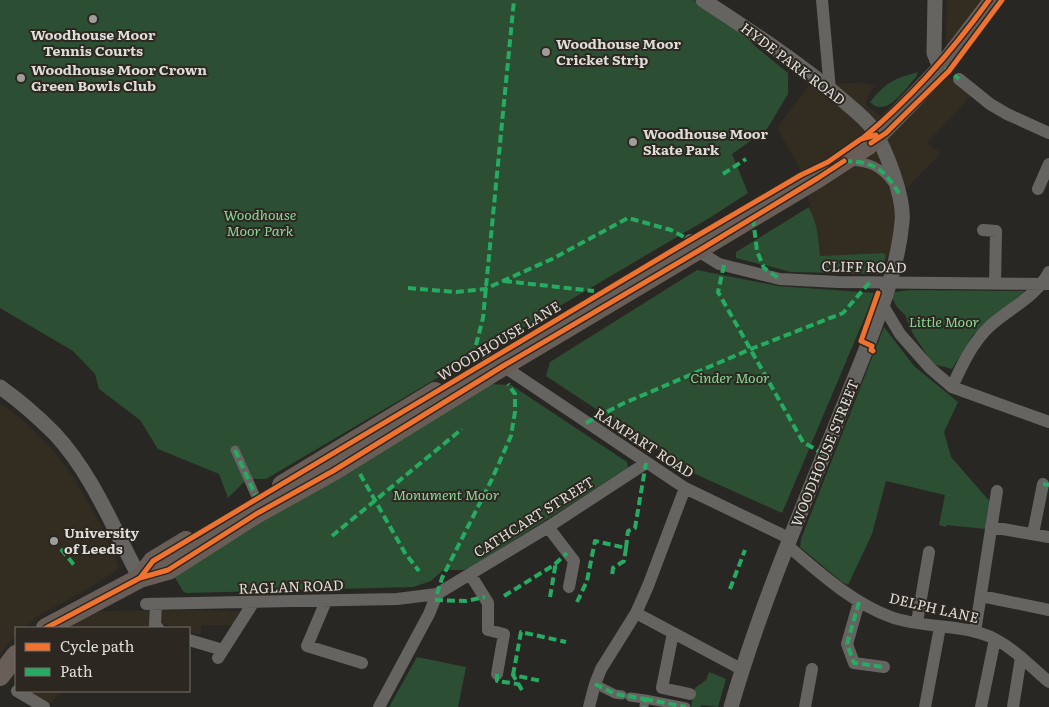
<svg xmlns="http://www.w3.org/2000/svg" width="1049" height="707" font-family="Literata,serif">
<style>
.built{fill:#322c21}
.green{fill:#2c4e32}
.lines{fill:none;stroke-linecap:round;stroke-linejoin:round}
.pedestrian{stroke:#656461;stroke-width:9}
.minor{stroke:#656461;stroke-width:12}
.tertiary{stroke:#656461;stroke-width:15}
.trunk{stroke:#685e57;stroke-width:20}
.quiet{stroke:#26ab63;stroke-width:4;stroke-dasharray:8 4;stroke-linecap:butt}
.cycleway-casing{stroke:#2c2821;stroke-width:8}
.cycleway{stroke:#ef722f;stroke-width:5}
.poi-dot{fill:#9f9d99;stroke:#2c2821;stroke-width:2}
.labels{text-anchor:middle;stroke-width:4;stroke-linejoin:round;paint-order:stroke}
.poi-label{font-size:14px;font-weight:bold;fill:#dfddd8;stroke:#2c2821;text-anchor:start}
.street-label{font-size:14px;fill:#dfddd8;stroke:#2c2821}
.park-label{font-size:14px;font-style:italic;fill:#88d795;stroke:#2c2821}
</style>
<rect width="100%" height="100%" fill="#292724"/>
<!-- built -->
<path class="built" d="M947 0H983L946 49Z
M946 75 972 95 927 143 941 153 906 189 895 256H886L884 253 820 256 819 239 800 169 777 128 810 84 862 83 875 86 868 95 866 105 896 127Z
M0 403 21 418 49 446 73 476 99 522 119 566 115 572 81 593 38 616 23 628H16V635L0 654Z
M102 611 201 610 239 611 232 625H202L200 635 189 632V628H177L160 623 149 628H58L82 616Z
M27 691H62L50 704Z"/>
<!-- green -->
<path class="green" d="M0 0H693L739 30 755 46 788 73V94L767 129 732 154 748 193 711 217 266 479H247L228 498 219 474 158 449 140 420 99 389 95 374 73 351 0 308Z
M918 72 916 77C905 89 886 119 870 102 887 82 893 79 918 72Z
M809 207C817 223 819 239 820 256L884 253 886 256 882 274 791 272 736 258V252Z
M697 270 778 286 875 293 782 513 693 473 546 376 550 362Z
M909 290 1025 291 973 335 952 369 933 364 913 334 905 315 897 307 892 298 895 292Z
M884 327 914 366 958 402 944 432 951 457 992 504 986 529 946 525V527L939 525 945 495 886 481 872 534 848 585 842 582 800 547 801 539Z
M488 384 511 385 627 462 628 468 471 567 464 570H443L431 581 413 587 186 593 183 591 174 576Z
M417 657 466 667 458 707H389Z
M709 672 726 679 718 707 703 705 700 707H691L695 688 706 680Z"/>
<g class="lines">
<!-- pedestrian -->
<path class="pedestrian" d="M849 161C869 162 880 166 892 182
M235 450 257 499
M595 684 615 694 622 695
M630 697 645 699 644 706
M645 699 686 707"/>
<!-- minor -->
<path class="minor" d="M822 0 830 90
M959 79 990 104 1007 114 1049 133
M1038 189 1049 164
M983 230 996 231 995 284
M690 240 698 251 719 264 780 279 838 282 1049 284
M882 304 900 334 930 368 952 387 1049 422
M488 360 503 366 685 488 791 539
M952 387C962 365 972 343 990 326 1010 308 1036 297 1049 272
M548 527 574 561 569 587
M991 527 1049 537
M1033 534 1043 484
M788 546C820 573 851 602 891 617 924 629 963 623 995 639 1016 650 1031 667 1049 682
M470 574 488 603V630L504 634 497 674
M981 596 1049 610
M326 601 307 646 362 663
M859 602 847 644 854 663 884 667
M146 604 397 599 437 594 548 527 646 463
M156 604 155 625 158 628
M636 613 741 669
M917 622 929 552
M975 632 997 491
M673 633 662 688 690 694
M189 640 223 650
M218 658 253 603
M17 691 44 707
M379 707 429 614 437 594
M589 707 595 684 601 669 636 613 648 586 685 488
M805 707 812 669
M925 707 940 627
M981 707 995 639
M1013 707 1021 657"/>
<!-- tertiary -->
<path class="tertiary" d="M703 0C752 32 801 64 845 102 854 110 865 118 872 128 885 147 905 198 902 222 897 278 870 339 849 392 808 496 762 599 731 707
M935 0 934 53 938 63 943 67
M0 387C20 401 38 417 55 434 93 475 114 530 140 578"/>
<!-- trunk -->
<path class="trunk" d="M282 485 435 392
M140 578 153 561 186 541
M46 628 140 578 168 570 256 514 333 471 503 366 818 178 867 146 909 103 943 67 994 0
M0 676 16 655"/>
<!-- quiet -->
<path class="quiet" d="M945 68 959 79
M844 161C875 162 883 168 900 195
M723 174 746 159
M753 218 757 251 764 268 780 279
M724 265 718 292 803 442 825 455
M504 281 594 291
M408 288 456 292 485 289 552 259 628 218 671 230 690 240
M476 345 483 318 514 0
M586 423 622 404 751 349 843 313 870 282
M235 450 257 499
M360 474 405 553 419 571
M1043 484 1049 485
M332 536 462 429
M626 548 628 531 635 528 646 463
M61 549 74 565
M730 589 745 550
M437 594 442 578 492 479 511 436 515 412V394L508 384
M504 596 554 565 567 553
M550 597 556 562
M435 600 466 601 485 597
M577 602 587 581 595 541 626 548 624 561 613 568 612 576
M859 602 847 644 854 663 884 667
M497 674V681L518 684
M513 675 521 632 566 642
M595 684 615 694 645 699 644 707
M522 690 513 675 541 681
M645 699 686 707"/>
<!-- cycleway casing -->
<g class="cycleway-casing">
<path id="cycleway" d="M863 138C911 98 953 50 989 0
M871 143 886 133 949 71 1002 0
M873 351 871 350 872 346 861 341 878 293
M140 578 153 561 690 240 801 175 828 162 861 139 876 135
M46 628 140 578 168 570 256 514 333 471 503 366 698 251 818 178 844 161"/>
</g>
<!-- cycleway -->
<use href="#cycleway" class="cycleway"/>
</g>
<!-- markers -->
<g class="poi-dot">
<circle cx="93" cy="19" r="5"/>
<circle cx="546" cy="52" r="5"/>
<circle cx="21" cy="78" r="5"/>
<circle cx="633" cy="142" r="5"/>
<circle cx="54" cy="541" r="5"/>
</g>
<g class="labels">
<!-- poi labels -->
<g class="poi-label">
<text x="93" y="40" text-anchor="middle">Woodhouse Moor<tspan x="93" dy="16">Tennis Courts</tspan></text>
<text x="556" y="49">Woodhouse Moor<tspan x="556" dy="16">Cricket Strip</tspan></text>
<text x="31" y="75">Woodhouse Moor Crown<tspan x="31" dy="16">Green Bowls Club</tspan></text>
<text x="643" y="139">Woodhouse Moor<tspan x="643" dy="16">Skate Park</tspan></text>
<text x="64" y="538">University<tspan x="64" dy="16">of Leeds</tspan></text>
</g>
<!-- street labels -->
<g class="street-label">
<text transform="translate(793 64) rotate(37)" y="5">HYDE PARK ROAD</text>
<text transform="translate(864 267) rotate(1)" y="5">CLIFF ROAD</text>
<text transform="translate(499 341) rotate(-31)" y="5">WOODHOUSE LANE</text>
<text transform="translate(644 443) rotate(33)" y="5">RAMPART ROAD</text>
<text transform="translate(825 453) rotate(-68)" y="5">WOODHOUSE STREET</text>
<text transform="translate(534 517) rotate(-32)" y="5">CATHCART STREET</text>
<text transform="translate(291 587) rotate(-2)" y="5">RAGLAN ROAD</text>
<text transform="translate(934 608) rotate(13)" y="5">DELPH LANE</text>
</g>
<!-- park labels -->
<g class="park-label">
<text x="260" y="220">Woodhouse<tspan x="260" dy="16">Moor Park</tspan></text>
<text x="944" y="327">Little Moor</text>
<text x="730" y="383">Cinder Moor</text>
<text x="446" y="500">Monument Moor</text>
</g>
</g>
<!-- legend -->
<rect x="15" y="627" width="175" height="65" fill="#2c2821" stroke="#74706a"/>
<rect x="25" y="643" width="25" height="8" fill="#ef722f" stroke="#74706a"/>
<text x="60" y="652" font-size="15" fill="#dfddd8">Cycle path</text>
<rect x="25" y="668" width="25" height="8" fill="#26ab63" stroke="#74706a"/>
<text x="60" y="677" font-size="15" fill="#dfddd8">Path</text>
</svg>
